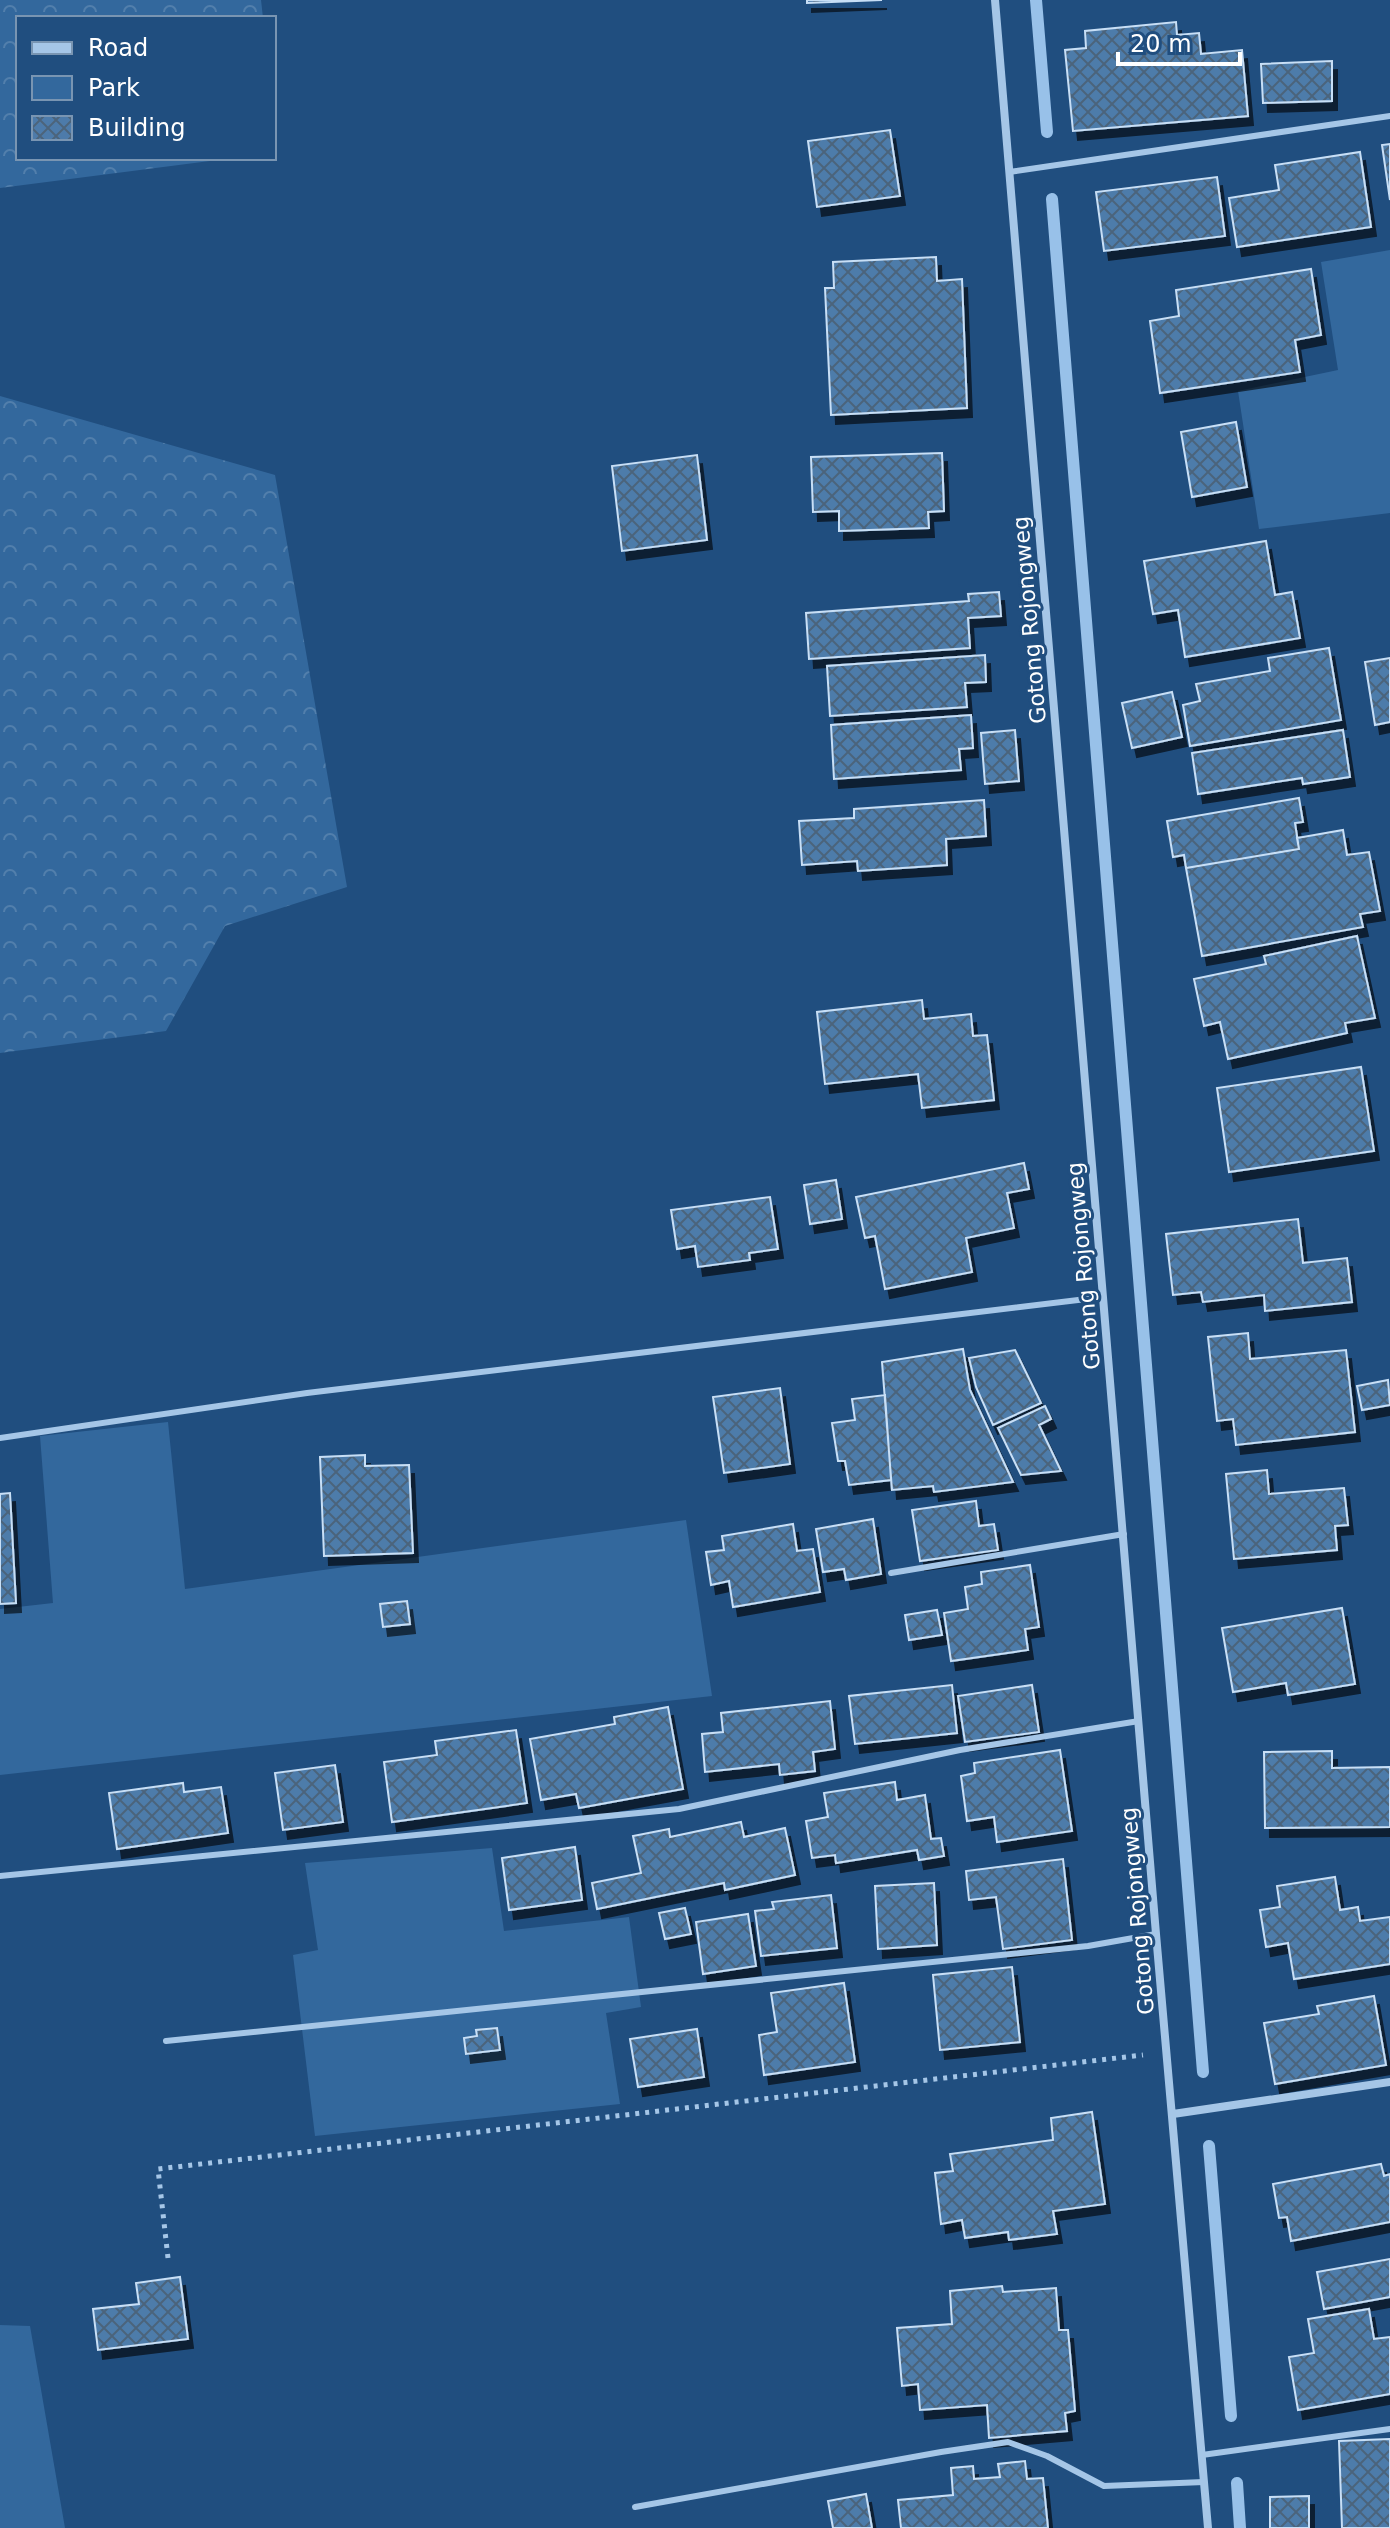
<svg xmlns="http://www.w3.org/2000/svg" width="1390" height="2528" font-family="'DejaVu Sans',sans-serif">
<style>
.green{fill:#33689d}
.forest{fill:url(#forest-crowns)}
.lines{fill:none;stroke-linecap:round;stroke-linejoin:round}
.stream{stroke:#98c1e9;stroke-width:12}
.building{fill:url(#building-cross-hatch);stroke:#c8dff6;stroke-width:2;filter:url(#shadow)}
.path{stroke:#a5c6e7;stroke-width:5;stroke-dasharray:4 6;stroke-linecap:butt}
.lane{stroke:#a5c6e7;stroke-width:6}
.street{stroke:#a5c6e7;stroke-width:8}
.labels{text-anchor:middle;stroke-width:6;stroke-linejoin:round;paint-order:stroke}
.street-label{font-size:22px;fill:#fff;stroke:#204e7f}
</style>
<defs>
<pattern id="forest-crowns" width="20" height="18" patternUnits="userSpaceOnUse" patternTransform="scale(2)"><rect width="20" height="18" fill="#33689d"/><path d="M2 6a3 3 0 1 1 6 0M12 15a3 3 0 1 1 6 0" fill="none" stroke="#527fac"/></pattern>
<pattern id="building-cross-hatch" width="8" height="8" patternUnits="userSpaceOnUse" patternTransform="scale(2)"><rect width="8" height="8" fill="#4d7baa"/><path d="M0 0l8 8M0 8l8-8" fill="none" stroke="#4c647b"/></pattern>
<filter id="shadow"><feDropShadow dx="5" dy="9" stdDeviation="0" flood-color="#0009"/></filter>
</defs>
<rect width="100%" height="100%" fill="#204e7f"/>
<!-- green -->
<path class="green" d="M1390 250V513L1259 529 1238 391 1338 370 1321 262Z
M168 1422 185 1589 686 1520 712 1696 0 1775V1609L53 1603 40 1436Z
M492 1848 504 1931 629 1917 641 2007 606 2013 620 2104 315 2136 293 1955 318 1950 305 1863Z
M0 2325 30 2326 65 2528H0Z"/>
<!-- forest -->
<path class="forest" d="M0 0H261L263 18H18V158H233L0 188Z
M0 396 275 475 347 887 225 926 166 1031 0 1053Z"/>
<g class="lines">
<!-- stream -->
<path class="stream" d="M1036 0 1047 132
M1052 199 1203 2072
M1209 2146 1231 2416
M1237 2483 1240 2528"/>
</g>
<!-- building -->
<path class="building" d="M807 0H882L807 3Z
M1176 22 1177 35 1199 33 1201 54 1242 50 1248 116 1073 131 1065 50 1086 48 1085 31Z
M1332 61V101L1263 103 1261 64Z
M890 130 900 196 817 207 808 141Z
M1390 144V200L1382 145Z
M1360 152 1371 227 1237 247 1229 198 1279 190 1275 165Z
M1217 177 1225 236 1104 251 1096 192Z
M936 257 937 281 962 279 967 408 831 415 825 288H834L833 262Z
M1311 269 1321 335 1295 340 1300 372 1160 393 1150 321 1179 316 1176 290Z
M1236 422 1247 487 1192 497 1181 432Z
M942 453 944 511 928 512 929 528 839 531V511L813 512 811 457Z
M697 455 707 540 622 551 612 466Z
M1266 541 1275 595 1292 592 1300 638 1185 657 1178 610 1153 614 1144 561Z
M999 592 1001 616 968 618 970 648 809 659 806 613 969 601 968 594Z
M1329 648 1341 720 1190 746 1183 705 1200 701 1196 684 1270 671 1268 658Z
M985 655 986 682 965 683 967 707 830 716 827 666Z
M1390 658V722L1375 725 1365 662Z
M1172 692 1182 737 1132 748 1122 703Z
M971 715 973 748 959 749 961 770 834 779 831 725Z
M1015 730 1019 781 985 784 981 733Z
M1343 730 1350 777 1303 784 1302 778 1198 794 1192 753Z
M1299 798 1303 822 1295 823 1299 849 1186 868 1184 855 1173 857 1167 821Z
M984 800 986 836 946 839 947 865 858 871 857 861 802 865 799 821 854 818V809Z
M1343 830 1347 855 1369 852 1380 911 1360 914 1363 927 1202 956 1186 868 1299 849 1297 838Z
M1357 936 1375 1018 1345 1023 1347 1033 1228 1059 1220 1022 1204 1026 1194 979 1266 964 1264 956Z
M922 1000 924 1019 971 1014 973 1036 987 1035 994 1100 922 1108 918 1074 825 1084 817 1012Z
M1361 1067 1374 1151 1229 1172 1217 1088Z
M1024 1163 1029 1189 1007 1193 1014 1228 966 1238 972 1272 885 1289 875 1236 865 1238 856 1197Z
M836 1180 842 1219 810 1224 804 1185Z
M770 1197 778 1249 749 1253 750 1260 698 1267 695 1246 677 1249 671 1210Z
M1298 1219 1303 1263 1347 1258 1352 1302 1265 1311 1264 1295 1203 1302 1201 1292 1173 1295 1166 1234Z
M1248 1333 1250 1359 1346 1350 1355 1432 1236 1445 1233 1419 1217 1421 1208 1337Z
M963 1349 970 1390 1013 1482 934 1492 933 1486 892 1490 882 1362Z
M1015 1350 1041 1403 993 1425 976 1387 969 1358Z
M1388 1380 1390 1405 1362 1410 1357 1386Z
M780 1388 790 1464 724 1473 713 1397Z
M885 1395 891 1480 849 1485 845 1461H838L832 1423 855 1420 852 1399Z
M1045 1406 1051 1419 1039 1425 1061 1471 1021 1475 998 1428Z
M365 1455V1466L409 1465 413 1553 324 1556 320 1457Z
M1267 1470 1269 1494 1344 1488 1348 1525 1335 1526 1337 1550 1234 1559 1226 1474Z
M10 1493 16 1603 0 1604V1494Z
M976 1501 979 1526 994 1524 998 1550 920 1561 912 1510Z
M873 1519 881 1574 846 1580 844 1569 823 1572 816 1529Z
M793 1524 797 1551 813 1549 820 1592 733 1607 729 1581 711 1585 706 1552 724 1550 722 1536Z
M1030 1565 1039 1627 1025 1629 1028 1650 951 1661 944 1613 968 1609 965 1587 982 1584 981 1572Z
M407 1601 410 1624 383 1627 380 1604Z
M1342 1608 1355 1684 1288 1695 1286 1683 1233 1692 1222 1628Z
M937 1610 942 1635 909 1640 905 1615Z
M952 1685 957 1733 855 1744 849 1696Z
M1032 1685 1039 1732 965 1742 958 1696Z
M830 1701 835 1749 813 1752 815 1771 780 1775 779 1764 705 1772 702 1734 723 1732 721 1713Z
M668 1707 683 1789 579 1808 576 1794 541 1800 530 1739 615 1724 614 1717Z
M516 1730 527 1803 392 1822 384 1762 437 1755 435 1741Z
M1060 1750 1072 1831 997 1842 994 1817 967 1821 961 1776 975 1773 974 1763Z
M1332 1751V1768L1390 1767V1827L1265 1828 1264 1752Z
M335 1765 343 1822 283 1830 275 1773Z
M895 1782 897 1800 925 1795 931 1839 941 1838 944 1856 919 1860 917 1850 836 1863 835 1855 812 1858 806 1821 828 1817 824 1793Z
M183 1783 184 1792 221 1787 228 1833 117 1849 109 1793Z
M741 1822 744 1837 785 1828 795 1875 725 1890 724 1883 597 1909 592 1883 641 1873 633 1836 669 1829 670 1837Z
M575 1847 582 1900 509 1910 502 1858Z
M1063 1859 1072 1940 1003 1949 996 1897 969 1900 966 1871Z
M1335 1877 1340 1910 1358 1907 1360 1921 1390 1917V1964L1294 1979 1288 1943 1266 1947 1260 1910 1280 1907 1277 1886Z
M934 1883 937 1945 878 1949 875 1886Z
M831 1895 837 1948 761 1956 755 1911 774 1909 772 1902Z
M685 1908 691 1934 665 1939 659 1913Z
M748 1914 756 1966 703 1974 696 1922Z
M1012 1967 1020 2042 940 2050 933 1975Z
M844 1983 855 2062 764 2075 759 2035 777 2032 771 1993Z
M1374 1996 1386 2065 1275 2084 1264 2023 1319 2014 1317 2006Z
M497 2028 500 2050 466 2054 464 2038 477 2036 476 2030Z
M697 2029 704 2077 638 2087 630 2039Z
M1092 2112 1105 2204 1053 2211 1057 2234 1009 2240 1008 2232 965 2238 962 2220 941 2224 935 2173 953 2171 950 2154 1053 2140 1051 2118Z
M1381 2164 1384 2176 1390 2174V2222L1291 2241 1287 2217 1279 2218 1273 2184Z
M1390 2259V2297L1324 2309 1317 2272Z
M180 2277 188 2339 98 2350 93 2309 139 2304 136 2283Z
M1002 2286 1003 2292 1056 2288 1059 2330H1068L1075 2411 1065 2413 1067 2431 989 2438 987 2405 920 2410 918 2384 902 2386 897 2328 952 2324 950 2291Z
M1369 2309 1374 2339 1390 2337V2394L1298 2410 1289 2357 1314 2353 1308 2319Z
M1390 2439V2528H1342L1339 2441Z
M1025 2461 1027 2479 1043 2478 1048 2528H901L898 2500 953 2495 951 2468 973 2466 974 2479 1000 2477 998 2464Z
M866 2494 872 2528H833L828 2501Z
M1309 2496V2528H1270V2497Z"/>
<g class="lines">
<!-- path -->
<path class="path" d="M168 2258 158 2169 1143 2055"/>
<!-- lane -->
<path class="lane" d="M1009 172 1390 116
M0 1438 307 1393 1103 1297
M891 1573 1124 1534
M0 1876 679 1809 960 1750 1139 1721
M166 2041 1088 1946 1156 1934
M1202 2455 1390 2429
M635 2507 941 2452 1008 2442 1047 2456 1104 2486 1204 2482"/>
<!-- street -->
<path class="street" d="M995 0 1156 1934 1208 2528
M1173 2114 1390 2082"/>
</g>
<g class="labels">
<!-- street labels -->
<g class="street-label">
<text transform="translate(1029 620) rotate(-95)" y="8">Gotong Rojongweg</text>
<text transform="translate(1083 1266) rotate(-95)" y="8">Gotong Rojongweg</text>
<text transform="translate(1137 1911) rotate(-95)" y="8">Gotong Rojongweg</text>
</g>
</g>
<!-- legend -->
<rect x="16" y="16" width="260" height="144" fill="#204e7f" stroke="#7995b2" stroke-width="2"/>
<rect x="32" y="42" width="40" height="12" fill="#a5c6e7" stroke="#7995b2" stroke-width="2"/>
<text x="88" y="56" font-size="24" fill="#ffffff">Road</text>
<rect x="32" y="76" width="40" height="24" fill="#33689d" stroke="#7995b2" stroke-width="2"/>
<text x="88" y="96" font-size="24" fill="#ffffff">Park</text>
<rect x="32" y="116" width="40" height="24" fill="url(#building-cross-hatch)" stroke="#7995b2" stroke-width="2"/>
<text x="88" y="136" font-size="24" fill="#ffffff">Building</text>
<!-- scale -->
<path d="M1118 52v12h122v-12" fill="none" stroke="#ffffff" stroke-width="4"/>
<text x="1130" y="52" font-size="24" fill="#ffffff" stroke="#204e7f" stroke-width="6" paint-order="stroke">20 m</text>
</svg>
